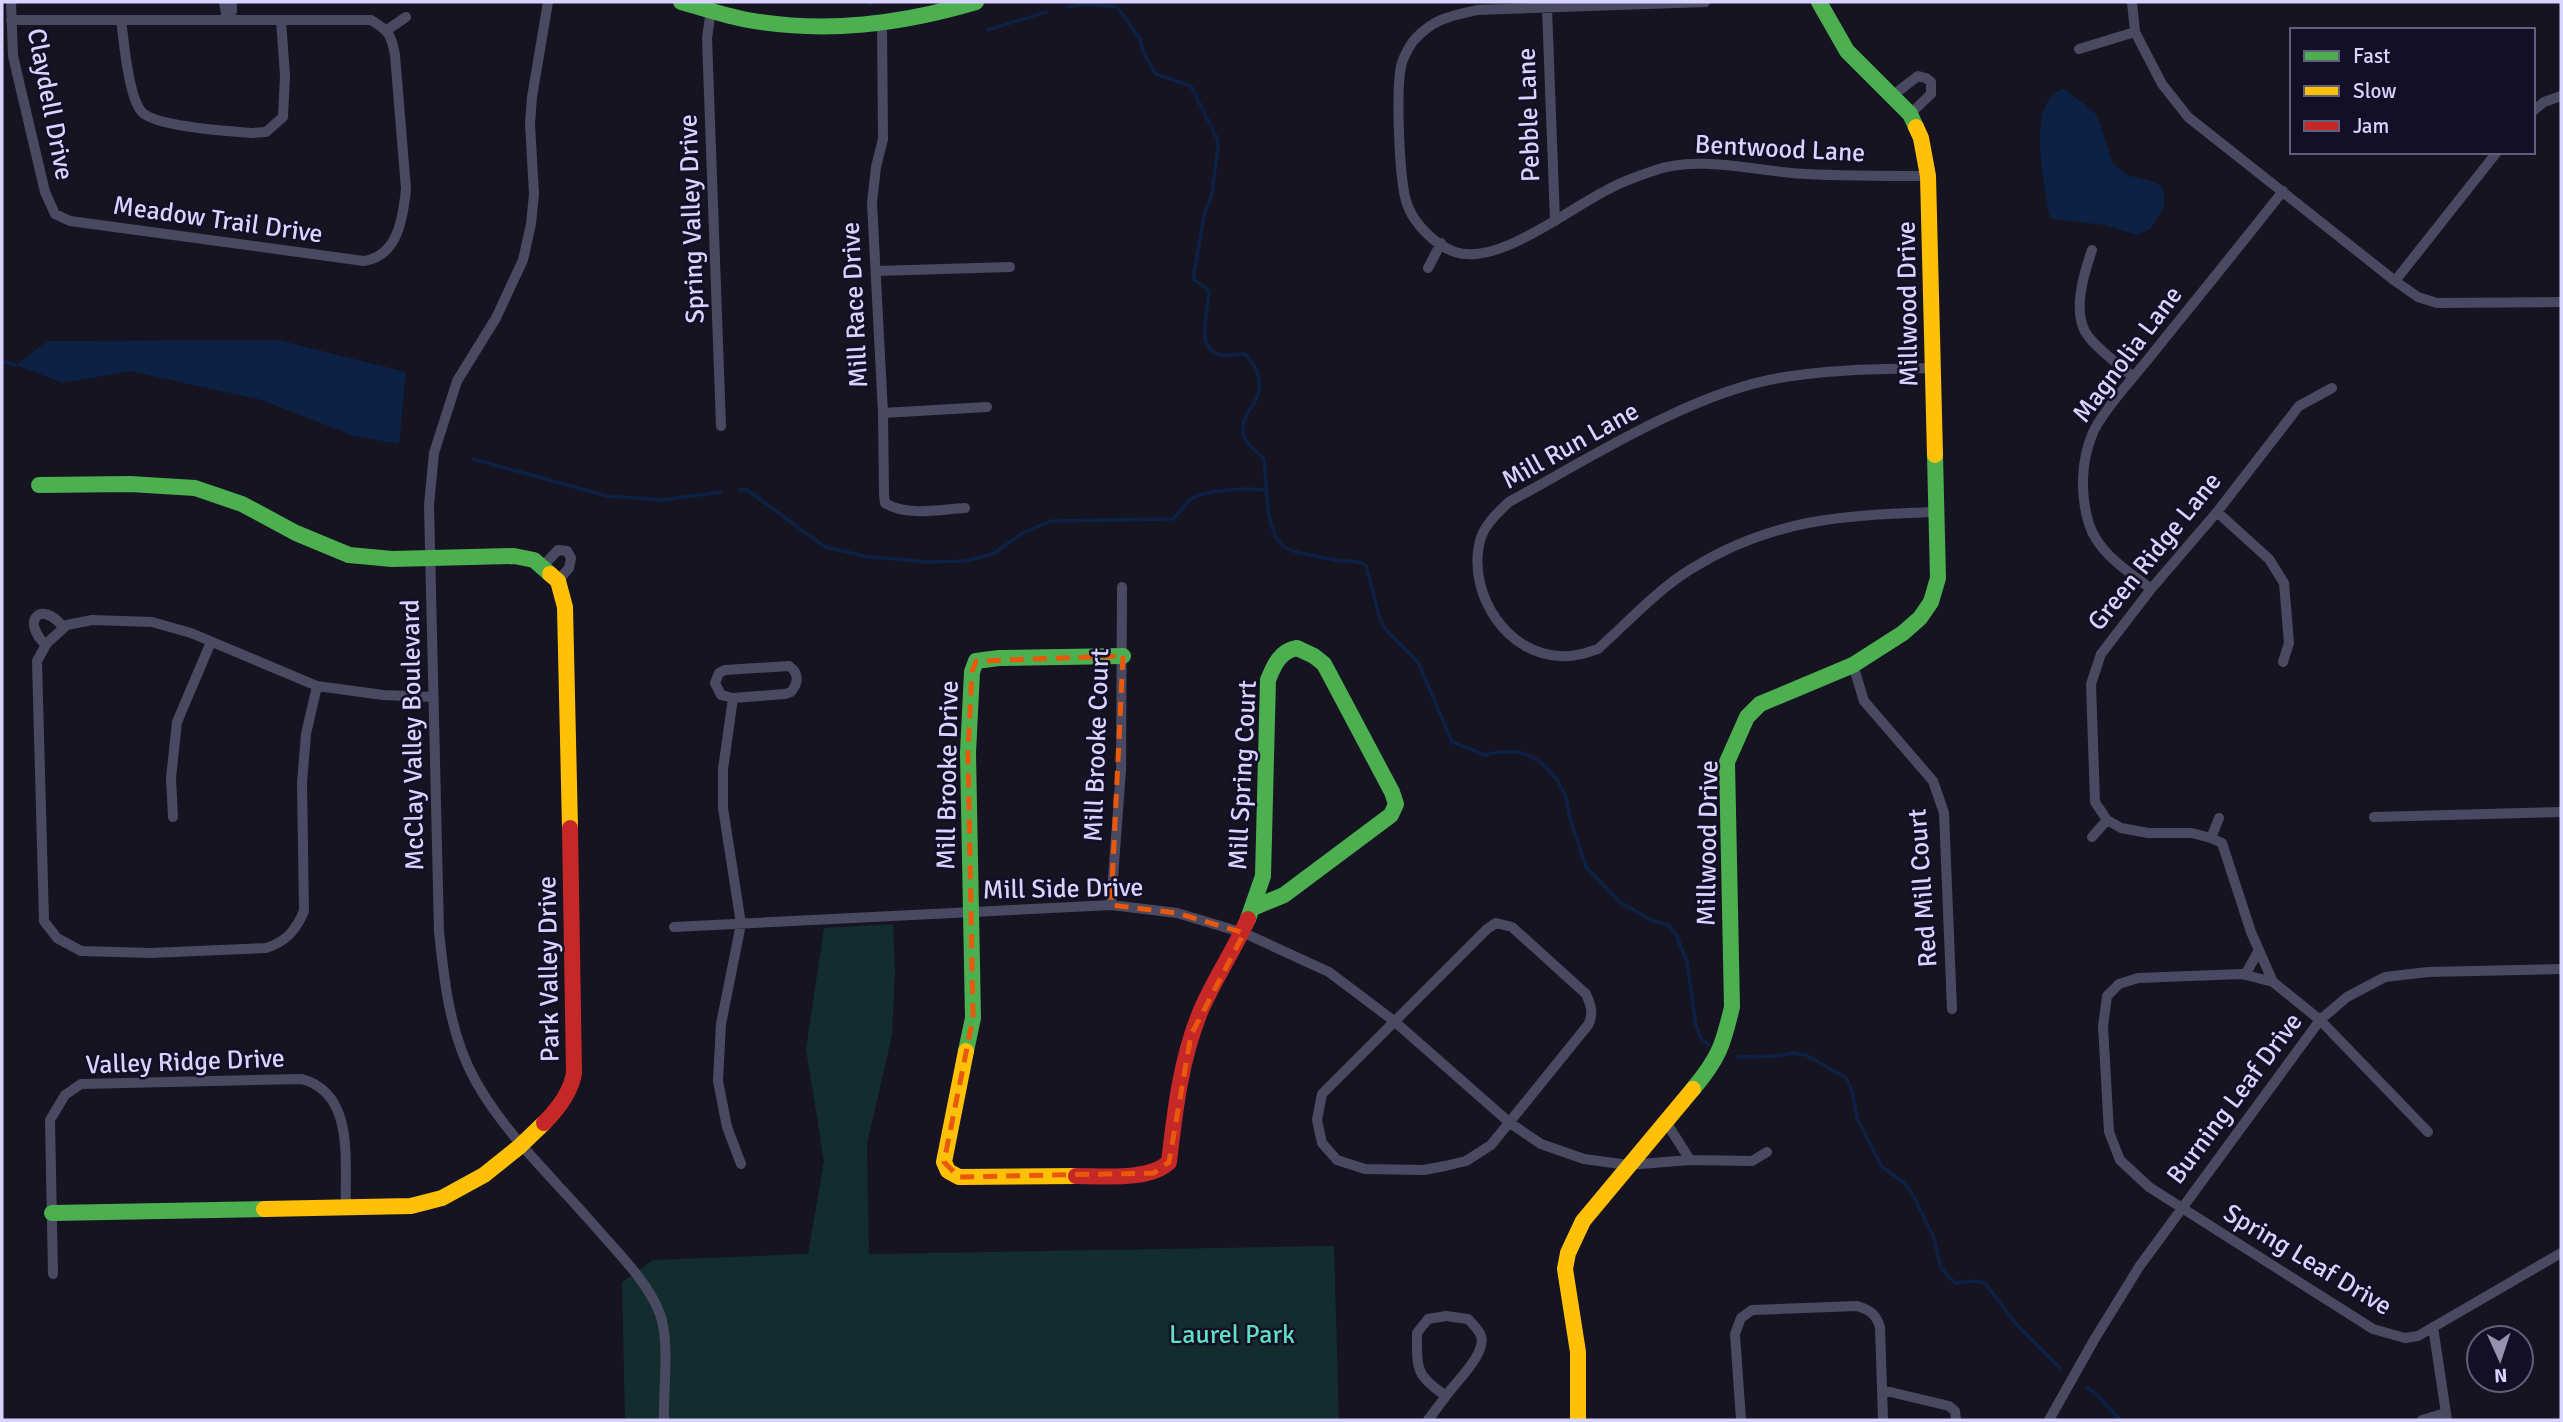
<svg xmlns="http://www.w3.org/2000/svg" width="2563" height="1422" font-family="Signika,sans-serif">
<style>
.green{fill:#132c2d}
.water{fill:#0d2144}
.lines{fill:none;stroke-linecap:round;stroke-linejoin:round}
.stream{stroke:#0d2144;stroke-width:3.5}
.street{stroke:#4a4962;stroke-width:10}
.fast{stroke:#4caf50;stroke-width:16}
.slow{stroke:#ffc107;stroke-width:16}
.jam{stroke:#c62828;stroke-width:16}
.marked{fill:none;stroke:#e8590c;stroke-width:5;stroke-dasharray:14 9;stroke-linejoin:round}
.labels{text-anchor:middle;stroke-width:5;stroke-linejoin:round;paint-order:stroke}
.street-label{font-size:26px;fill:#d9d4ff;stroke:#130f26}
.park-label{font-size:26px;fill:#5fe0c0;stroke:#130f26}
</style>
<rect width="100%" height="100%" fill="#161421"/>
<!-- green -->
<path class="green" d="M893 924 895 972 892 1035 867 1144 869 1254 1334 1246 1339 1420H625L622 1282 653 1260 808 1254 824 1161 806 1049 824 928Z"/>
<!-- water -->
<path class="water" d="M2064 89 2083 103 2097 115 2113 164 2127 175 2155 182 2162 187 2165 201 2163 209 2150 229 2137 235 2104 225 2052 219 2049 214C2045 186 2024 99 2064 89Z
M278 340 406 372 399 444 354 436 262 400 130 371 63 383 16 365 48 341Z"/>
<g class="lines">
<!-- stream -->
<path class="stream" d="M867 2 870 4
M1067 7 1085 4 1117 7 1140 39 1144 54 1156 74 1191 86 1218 140V148L1211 198 1205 211 1193 279 1206 288 1209 292C1208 312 1194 351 1222 355 1229 356 1237 354 1245 354 1251 360 1254 364 1257 372 1269 405 1234 411 1245 439 1249 447 1258 452 1264 459 1267 482 1264 535 1286 548 1299 555 1320 556 1334 560 1347 563 1352 558 1366 565L1379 616 1385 629 1418 662 1452 742 1485 755 1498 752H1519L1532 757 1545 766 1558 781 1566 797 1570 819 1586 867 1620 902 1651 920 1668 925 1676 934 1687 962 1696 1025 1701 1039 1709 1045
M988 30 1046 12
M2 361 16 365
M473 459 607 496 662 500 721 492
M740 490 746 489 825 547 864 556 927 562 964 561 993 554 1023 533 1051 521 1173 519C1179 513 1186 502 1193 498 1206 490 1253 487 1267 491
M1737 1057 1778 1056 1791 1053 1806 1055 1846 1078 1852 1090 1857 1118 1882 1167 1902 1181 1911 1191 1934 1238 1941 1268 1955 1283 1975 1281 1985 1283 2015 1323 2060 1368
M2087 1387 2100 1398 2120 1420"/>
<!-- street -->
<path class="street" d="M11 2 13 56 45 192 55 214 70 221 364 261C398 256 403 218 406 189L395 55C391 34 389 31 371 20H11
M224 2 227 19
M548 2 532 97 530 124 534 194 531 224 523 260 496 318 457 381 434 453 429 505 439 931C444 981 450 1035 475 1080 505 1134 553 1178 593 1224 616 1251 647 1280 660 1314 670 1341 663 1390 664 1420
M1705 2 1477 10C1451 16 1435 18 1416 38 1410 44 1403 58 1401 66 1396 91 1399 181 1407 204 1414 224 1435 245 1455 252 1498 267 1571 207 1609 189 1623 181 1638 176 1653 171 1697 154 1759 172 1806 174 1847 176 1887 176 1928 176
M2132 2 2135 32 2162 84 2188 117 2395 281 2418 297 2437 303 2561 302
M1547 8 1555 221
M711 10 707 38 721 426
M227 19 232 11V2
M121 20C124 41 128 94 141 111 153 127 230 131 252 133L266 132 283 117 285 76 281 20
M882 24 883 139 876 167 872 203 883 413 884 494 885 503C907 517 941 509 965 508
M387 30 406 17
M2079 49 2135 32
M1892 96 1918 76 1926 78 1931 82V94L1910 114
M2533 111 2544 102 2561 96
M2092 250C2084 273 2071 314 2088 336 2099 351 2119 364 2133 377
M1428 268 1441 243
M876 271 1010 267
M2395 281 2497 152
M1933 368C1881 369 1830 369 1779 378 1691 393 1588 459 1509 502 1496 514 1482 527 1479 545 1469 596 1508 655 1561 656 1574 657 1586 653 1598 649 1628 622 1657 590 1691 569 1773 518 1845 515 1938 512
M883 413 987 407
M2217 512 2269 559 2284 583 2289 643 2283 662
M543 566 558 550 567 551 571 558 569 568 558 581
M2151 589C2128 571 2098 553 2089 524 2080 495 2081 462 2092 435 2099 415 2135 376 2149 358 2194 302 2239 247 2283 191
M46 645C20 621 41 599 63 627
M1853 665 1864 701 1933 781 1944 813 1952 1009
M789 666C800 674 798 683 791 692L785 694 733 698 721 695 715 683 719 673 725 670Z
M317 686 306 734 302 783 304 911C296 930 286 942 266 948L151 953 81 951 57 938 44 921 37 661 47 643 67 625 92 620 152 622 191 633 317 686 383 695 433 697
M733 698 723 769V808L741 924 721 1024 718 1081 727 1127 741 1164
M173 817 171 778 177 722 211 642
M2374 817 2561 812
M2092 837 2107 820
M2211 838 2219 818
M1111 905 1121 770 1122 587
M1496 923 1512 927 1586 994C1591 1005 1594 1014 1588 1025L1491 1145 1466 1161 1445 1166 1424 1170 1365 1169 1337 1160 1322 1143 1317 1120 1322 1094 1487 929Z
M674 927 1111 905 1177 913 1244 933 1329 972 1394 1021 1510 1123 1541 1144 1584 1159 1628 1165 1690 1160 1752 1161 1767 1152
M2245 975 2259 950
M2273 982 2251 932 2222 843 2211 838 2192 833H2148L2121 828 2107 820 2095 802 2091 684 2101 654 2151 589 2217 512 2299 406 2332 388
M1666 1122 1690 1160
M2428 1132 2320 1020 2273 982 2242 974 2138 978 2119 984 2107 996 2103 1026 2109 1132 2120 1160 2149 1187 2373 1329 2405 1338 2418 1336 2561 1253
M53 1274 50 1120 65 1095 81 1084 302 1079C356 1094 344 1163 346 1208
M1446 1316 1468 1319C1473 1324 1479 1330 1481 1336 1487 1353 1455 1383 1446 1396 1415 1375 1417 1369 1417 1333L1428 1319Z
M2433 1327 2447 1420
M1882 1390 1949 1406 1955 1411 1956 1420
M1428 1420 1446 1396
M1741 1420 1735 1334 1741 1318 1752 1310 1857 1306C1870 1310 1876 1314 1880 1327L1883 1420
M2049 1420 2094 1340 2139 1267 2320 1020 2347 997 2385 977 2428 972 2561 969
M2422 1420 2446 1413"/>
<!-- fast -->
<path class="fast" d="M681 2C703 8 726 16 748 20 826 34 901 24 976 2
M1819 2 1847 51 1910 114 1916 127
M39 485 130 484 195 488 242 504 296 533 349 555 392 559 514 556 534 560 550 574
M1248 919 1263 876 1268 680C1274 665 1280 651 1297 648L1314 656 1324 664 1392 792 1396 804 1391 815 1284 895 1255 907
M966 1051 973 1018 968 753 972 672 976 661 999 658 1123 656
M1693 1089C1719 1058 1723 1045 1732 1007L1727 762 1747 717 1760 704 1853 665 1903 633 1920 618 1931 602 1938 578 1935 455
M52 1213 264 1209"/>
<!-- slow -->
<path class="slow" d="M1916 127 1921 138 1928 176 1935 455
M550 574 558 581 565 607 570 828
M966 1051 944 1162 948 1171 959 1177 1076 1176
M264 1209 411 1206 442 1198 484 1175 519 1147 544 1123
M1578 1420V1352L1565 1269 1568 1253 1583 1221 1693 1089"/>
<!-- jam -->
<path class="jam" d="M544 1123C558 1109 571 1092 574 1073L570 828
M1076 1176C1102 1176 1150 1181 1169 1162 1175 1110 1181 1058 1201 1010 1215 978 1234 950 1248 919"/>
</g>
<!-- marked area -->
<path class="marked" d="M1123 656 1111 905 1177 913 1244 933 1191 1035 1169 1162 1154 1173 959 1177 944 1162 973 1018 968 753 972 672 976 661Z"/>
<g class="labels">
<!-- street labels -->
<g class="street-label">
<text transform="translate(51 104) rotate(79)" y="9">Claydell Drive</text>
<text transform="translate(1528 115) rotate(-92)" y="9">Pebble Lane</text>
<text transform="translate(1780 148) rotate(3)" y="9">Bentwood Lane</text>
<text transform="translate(218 219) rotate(8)" y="9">Meadow Trail Drive</text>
<text transform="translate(691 219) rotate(-92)" y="9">Spring Valley Drive</text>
<text transform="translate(1907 304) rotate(-91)" y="9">Millwood Drive</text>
<text transform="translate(854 305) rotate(-93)" y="9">Mill Race Drive</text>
<text transform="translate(2127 354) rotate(-53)" y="9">Magnolia Lane</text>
<text transform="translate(1570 445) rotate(-29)" y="9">Mill Run Lane</text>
<text transform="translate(2154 551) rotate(-51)" y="9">Green Ridge Lane</text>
<text transform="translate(412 735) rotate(-91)" y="9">McClay Valley Boulevard</text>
<text transform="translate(1096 745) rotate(-88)" y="9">Mill Brooke Court</text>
<text transform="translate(947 775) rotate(-89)" y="9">Mill Brooke Drive</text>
<text transform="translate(1242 775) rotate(-87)" y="9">Mill Spring Court</text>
<text transform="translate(1707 843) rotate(-89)" y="9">Millwood Drive</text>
<text transform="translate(1063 888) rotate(-1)" y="9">Mill Side Drive</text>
<text transform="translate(1922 888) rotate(-94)" y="9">Red Mill Court</text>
<text transform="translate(548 969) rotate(-91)" y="9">Park Valley Drive</text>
<text transform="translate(185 1061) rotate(-2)" y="9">Valley Ridge Drive</text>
<text transform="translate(2234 1098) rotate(-53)" y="9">Burning Leaf Drive</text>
<text transform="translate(2308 1259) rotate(31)" y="9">Spring Leaf Drive</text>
</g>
<!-- park labels -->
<g class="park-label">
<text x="1232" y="1343">Laurel Park</text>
</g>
</g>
<!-- border -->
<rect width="2563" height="1422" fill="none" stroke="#d9d4ff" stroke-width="7"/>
<!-- legend -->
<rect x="2290" y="28" width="245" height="126" fill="#130f26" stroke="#625e7d" stroke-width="2"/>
<rect x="2304" y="51" width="35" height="10" fill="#4caf50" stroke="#625e7d" stroke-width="2"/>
<text x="2353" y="63" font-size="21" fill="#d9d4ff">Fast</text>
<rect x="2304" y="86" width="35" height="10" fill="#ffc107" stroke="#625e7d" stroke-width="2"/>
<text x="2353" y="98" font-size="21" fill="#d9d4ff">Slow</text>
<rect x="2304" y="121" width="35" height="10" fill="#c62828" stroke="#625e7d" stroke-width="2"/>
<text x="2353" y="133" font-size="21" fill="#d9d4ff">Jam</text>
<!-- north arrow -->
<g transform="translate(2500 1359) rotate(177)"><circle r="33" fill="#130f26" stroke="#625e7d" stroke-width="2"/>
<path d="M0-5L12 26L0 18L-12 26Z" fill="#9591b1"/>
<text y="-10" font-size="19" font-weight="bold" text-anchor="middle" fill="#d9d4ff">N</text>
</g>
</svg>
